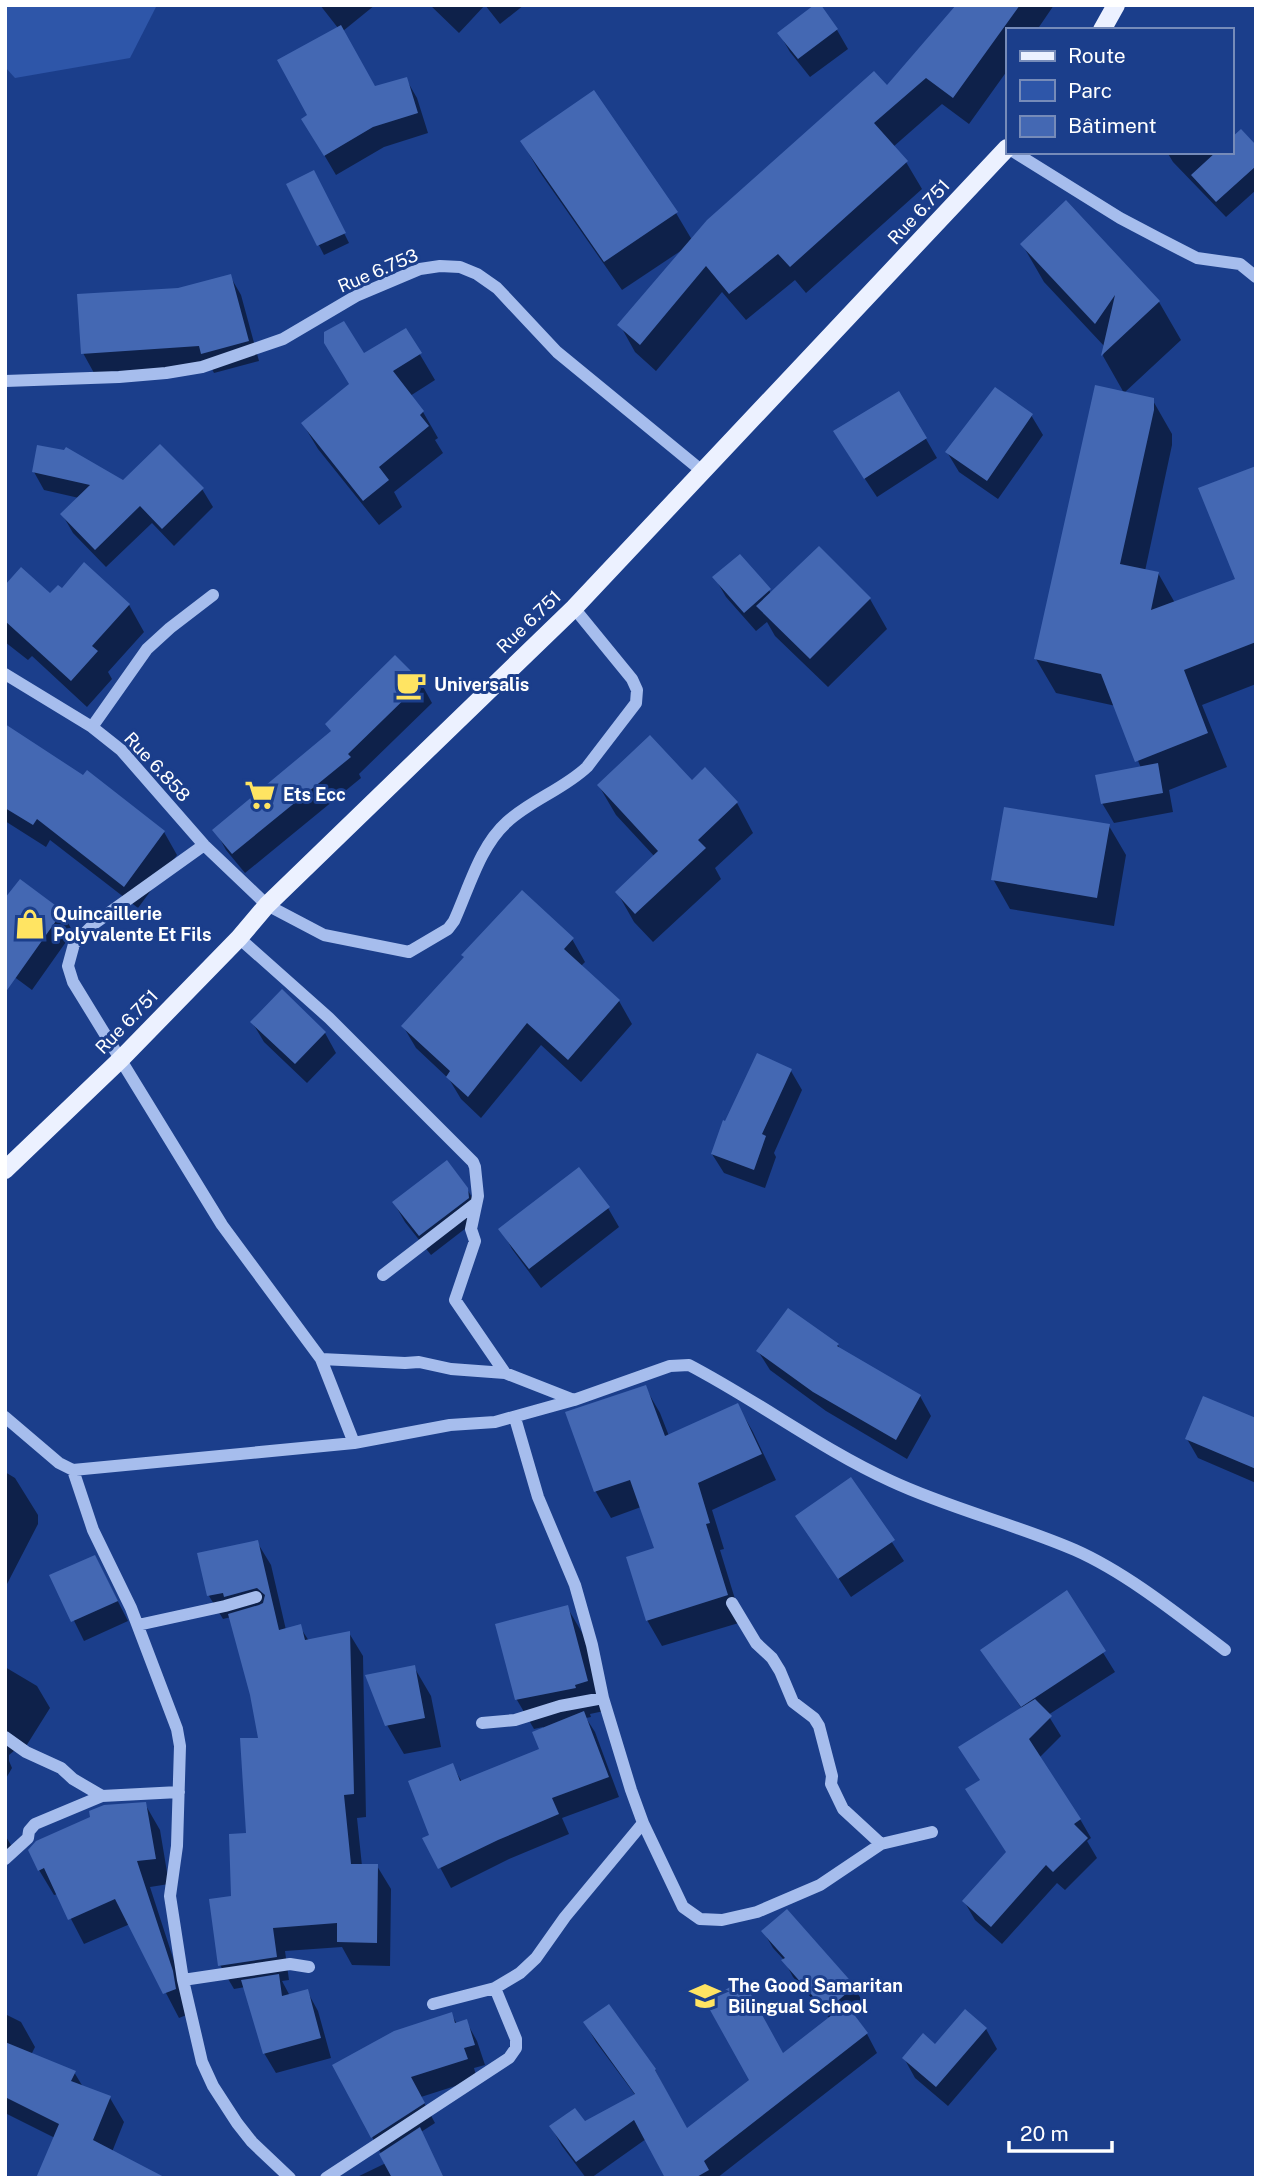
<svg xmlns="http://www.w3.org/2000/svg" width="1261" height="2183" font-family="'Public Sans',sans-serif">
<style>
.green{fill:#2e56a9}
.shadow{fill:#0007}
.building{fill:#4468b3}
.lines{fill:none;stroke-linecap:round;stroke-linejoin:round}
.minor{stroke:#a6bded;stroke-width:12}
.major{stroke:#ecf1ff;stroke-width:18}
.labels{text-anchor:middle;stroke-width:6;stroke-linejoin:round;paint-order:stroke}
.street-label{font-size:18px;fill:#fff;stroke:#1b3e8b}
.poi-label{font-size:18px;font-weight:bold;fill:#fff;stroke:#1b3e8b;text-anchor:start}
</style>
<rect width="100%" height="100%" fill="#1b3e8b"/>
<!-- green -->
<path class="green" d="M5 5H157L130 58 15 78 5 67Z"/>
<!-- shadow -->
<path class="shadow" d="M320 5H375L343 31 375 88 406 79 417 98 428 133 384 147 336 175 303 119 310 115 338 28Z
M430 5H485L459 33Z
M485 5H524L500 24Z
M959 5H1054L1037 30H1007V71L969 124 942 104 893 147 906 162 922 189 806 293 795 280 746 320 722 292 656 371 635 352 620 325 682 250 622 290 539 171 522 142 676 213 692 240 887 88Z
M837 30 848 49 810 77 790 52 779 33Z
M1256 147V190L1226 217 1173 162 1167 152H1231Z
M318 181 349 243 324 255 288 185Z
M1066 203 1159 302 1181 340 1124 393 1103 356 1105 347 1044 282 1022 244Z
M230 276 241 295 259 361 214 373 210 365 94 373 83 353 178 290Z
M406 331 435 380 410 396 423 412 438 438 435 440 443 453 394 492 402 507 379 525 318 449 303 424 351 386 363 356Z
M1152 399 1172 434V445L1145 571 1158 573 1175 603 1237 580 1256 468V684L1202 705 1227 767 1169 790 1173 812 1114 823 1102 803 1141 768 1116 706 1056 693 1036 659Z
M1031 415 1043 435 998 499 959 472 947 452Z
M926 439 937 458 877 497 847 452Z
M65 452 123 482 202 489 213 507 174 546 152 523 106 567 73 533 62 514 79 498 44 490 34 472Z
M819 548 870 599 887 629 828 687 775 636 767 622 756 631 726 597 715 578 769 590 771 594Z
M5 588 50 596 129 605 144 632 108 672 112 679 87 707 32 656 28 660 5 642Z
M421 683 432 703 359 774 361 778 245 873 226 850 215 830Z
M5 726 164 832 177 855 138 908 50 840 46 847 5 821Z
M705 770 737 803 753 833 715 868 721 879 653 942 634 922 617 892 655 857 616 815 599 786 692 782Z
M1109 826 1126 855 1114 926 1010 909 993 879Z
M62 912 73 932 32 990 5 970Z
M572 939 585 962 581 966 619 1001 632 1024 581 1082 541 1045 481 1118 461 1099 449 1079 416 1048 403 1026Z
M252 1022 325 1033 336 1053 307 1083 264 1042Z
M791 1071 802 1090 774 1153 776 1157 765 1188 724 1173 712 1154Z
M467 1189 479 1209V1218L431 1255 405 1222 394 1203Z
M608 1208 619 1227 541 1288 512 1249 501 1229Z
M838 1345 841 1351 920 1396 931 1416 907 1459 826 1411 770 1370 758 1351Z
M645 1387 660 1413 669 1436 738 1406 753 1432 776 1480 712 1510 724 1549 720 1550 742 1622 662 1646 647 1620 657 1550 641 1507 611 1518 596 1492 567 1413Z
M1256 1420V1483L1198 1458 1187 1439Z
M5 1472 15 1478 38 1515V1524L7 1584 5 1582Z
M851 1479 904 1561 851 1597 797 1516Z
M257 1542 271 1565 286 1630 300 1627 309 1641 349 1633 363 1656 366 1817 357 1818 362 1866H377L391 1889 390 1966 352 1965 342 1947 285 1951 289 1980 282 1981 290 1996 307 1991 318 2011 331 2058 276 2073 264 2053 245 1987 234 1989 220 1965 247 1835 260 1739 252 1694 231 1617 223 1619 209 1596Z
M95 1557 128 1621 84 1641 52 1576Z
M1066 1593 1115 1672 1048 1715 1061 1736 1039 1758 1080 1819 1091 1838 1087 1841 1097 1858 1065 1890 1057 1883 1002 1944 975 1920 964 1901 1008 1853 981 1781 1022 1709 983 1650Z
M567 1607 584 1636 604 1711 590 1714 591 1717 586 1718 595 1732 619 1797 562 1818 569 1834 509 1859 451 1888 425 1839 431 1836 452 1765 462 1782 541 1750 543 1727 534 1729 517 1700 497 1625Z
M5 1667 37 1686 50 1708 23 1751 15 1750 9 1755V1761L12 1768 5 1780Z
M414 1667 431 1696 441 1747 404 1754 387 1725Z
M145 1804 160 1830 169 1884 150 1887 186 1998 189 2014 179 2018 130 1924 84 1944 58 1894 54 1895 39 1870Z
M5 1835 15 1852 5 1860Z
M763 1931 854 1987 864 2004 851 2014 867 2034 877 2053 717 2178H667L646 2139 591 2178H586L562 2146 551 2127 584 2123 636 2096 596 2042 585 2023 655 2070 687 2131 830 2019 793 1977 784 1960 773 1948Z
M5 2014 21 2022 35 2047 31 2055 74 2072 83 2087 110 2098 124 2122 112 2152 55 2138 5 2113Z
M451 2014 457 2024 466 2021 477 2041 485 2065 474 2068 477 2079 421 2097 435 2123 421 2132 444 2178H355L386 2163 334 2065Z
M986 2029 997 2049 948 2106 915 2078 904 2058Z"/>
<!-- building -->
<path class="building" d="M814 5H821L838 29 798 59 777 33Z
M956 5H1020L953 98 926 78 874 123 908 161 790 267 778 254 729 294 706 266 640 345 617 325 707 220 874 71 887 85Z
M341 25 375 86 407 77 418 113 373 127 324 156 301 119 307 115 277 60Z
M594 90 678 212 604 262 520 141Z
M1241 129 1256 145V166L1216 202 1191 175 1216 152H1231V138Z
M314 170 346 233 317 246 286 184Z
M1066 200 1160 301 1101 356 1115 295 1095 324 1020 244Z
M231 274 249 341 201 354 199 346 81 354 77 294 178 288Z
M344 321 364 353 406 328 422 353 393 371 424 411 420 415 429 426 379 467 389 480 363 501 301 423 349 384 324 343V332Z
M1095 385 1154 398V410L1120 564 1159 572 1151 610 1235 579 1198 488 1256 466V642L1184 670 1208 733 1135 762 1101 674 1034 659Z
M995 387 1033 414 987 481 945 452Z
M899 391 927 438 864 479 833 431Z
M160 444 204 488 162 529 140 506 95 550 60 514 90 485 32 472 37 445 64 450 66 447 123 480Z
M819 546 871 598 810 659 756 606Z
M740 554 771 589 744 613 712 577Z
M84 562 130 604 92 646 98 651 71 681 5 621V585L21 567 50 593 58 585 62 588Z
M395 655 422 682 348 754 351 757 232 854 212 830 331 731 325 724Z
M5 724 83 775 87 770 165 831 124 887 37 819 33 825 5 808Z
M650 735 692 780 705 767 738 802 698 840 706 848 635 914 615 892 658 851 597 785Z
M1158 763 1163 793 1101 804 1095 775Z
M1004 807 1110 824 1097 898 991 880Z
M20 879 63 911 5 993V898Z
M522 890 574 938 564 949 620 1000 568 1060 527 1023 468 1097 446 1077 450 1071 401 1026 464 957 461 955Z
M282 989 326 1032 295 1064 250 1022Z
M757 1053 792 1069 762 1134 766 1136 754 1170 711 1154 723 1120 725 1121Z
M447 1160 468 1188 469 1198 419 1236 392 1202Z
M579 1167 610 1207 529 1269 498 1229Z
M788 1308 839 1344 837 1346 921 1395 896 1440 813 1392 756 1351Z
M646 1385 665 1436 738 1403 762 1454 698 1483 710 1523 706 1524 728 1595 646 1621 626 1557 654 1548 630 1480 594 1492 565 1412Z
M1203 1396 1256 1418V1469L1185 1439Z
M851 1477 895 1540 838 1579 795 1516Z
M258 1540 279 1630 301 1624 305 1640 350 1631 354 1794 344 1795 351 1864H378L377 1943 337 1942V1923L273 1928 277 1957 218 1966 209 1899 231 1896 229 1834 246 1833 240 1738H258L250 1695 228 1614 259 1605 263 1603 265 1595 257 1588 224 1597 223 1593 207 1596 197 1553Z
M95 1555 118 1601 71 1622 49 1575Z
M1067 1590 1106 1651 1021 1707 980 1650Z
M568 1605 588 1681 575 1685 576 1688 515 1700 495 1624Z
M415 1665 425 1718 385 1726 365 1675Z
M1035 1699 1052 1716 1029 1739 1081 1819 1074 1824 1088 1838 1053 1872 1046 1865 991 1927 962 1901 1006 1852 965 1789 980 1780 958 1747Z
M584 1711 609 1777 552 1798 559 1814 498 1840 438 1869 422 1838 429 1835 408 1781 453 1763 460 1781 539 1749 532 1732Z
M146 1802 156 1859 137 1861 173 1971 176 1989 163 1994 115 1899 68 1920 44 1868 38 1871 28 1850 36 1841 90 1817 89 1811 104 1805Z
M787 1909 855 1986 826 2011 781 1960 785 1958 761 1931Z
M279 1974 282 1996 308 1989 321 2038 263 2054 241 1980Z
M743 1980 783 2053 846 2004 868 2033 704 2161 709 2170 695 2178H665L634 2120 576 2162 549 2126 575 2108 585 2121 635 2094 583 2022 609 2004 656 2069 655 2070 687 2128 749 2080 705 2001Z
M965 2009 987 2028 936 2087 902 2058 923 2033 935 2044Z
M452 2012 455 2023 467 2019 475 2045 464 2048 468 2059 411 2077 425 2103 371 2138 332 2065 394 2031Z
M5 2042 76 2071 71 2081 111 2096 93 2140 166 2178H36L59 2124 5 2097Z
M420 2127 444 2178H392L379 2154Z"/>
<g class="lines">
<!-- minor -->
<path class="minor" d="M1014 152 1120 218 1158 238 1197 258 1240 264 1256 277
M5 381 119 377 166 373 202 367 283 339 356 296 420 269 440 266 460 267 477 274 497 288 557 352 702 471
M5 674 92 727 121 750 204 845 267 905 324 935 409 952 448 929 454 921C469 888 480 846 507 822 531 800 564 789 587 767L636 703 637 690 632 679 574 608
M92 727 147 649 170 628 213 595
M204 845 95 923 74 944 68 966 73 982 222 1225 321 1359 354 1443
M239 938 329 1018 473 1162 475 1167 478 1196 471 1229 475 1241 455 1300 505 1373
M383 1275 475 1204
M321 1359 405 1363 419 1362 451 1369 505 1373 574 1400 670 1366 689 1365C758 1401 821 1449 891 1481 951 1509 1015 1524 1075 1550 1127 1573 1180 1616 1225 1650
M5 1417 59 1463 73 1470 354 1443 450 1425 495 1422 574 1400
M515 1418 538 1497 575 1585 592 1645 603 1698 631 1790 643 1823 683 1907 700 1919 722 1920 757 1912 820 1885 881 1844 932 1832
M73 1470 93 1530 131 1608 177 1729 180 1746 177 1846 170 1896 183 1980 202 2062 213 2086 237 2123 252 2142 290 2178
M732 1603 756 1643 772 1658 780 1671 793 1702 814 1718 819 1726 832 1776 831 1784 843 1809 881 1844
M138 1625 225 1606 256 1597
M482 1723 515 1720 560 1706 603 1698
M5 1737 26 1752 61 1768 73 1779 102 1796
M5 1859 28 1838 29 1831 35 1824 102 1796 179 1792
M183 1980 290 1964 309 1967
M433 2004 495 1988
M326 2178 509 2058 516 2048V2039L495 1988 520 1973 536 1958 565 1917 643 1823"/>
<!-- major -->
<path class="major" d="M1102 30 1116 5
M5 1170 121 1059 239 938 267 905 574 608 1007 148"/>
</g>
<!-- icons -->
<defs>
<g id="cafe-bare" transform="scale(2.415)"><path d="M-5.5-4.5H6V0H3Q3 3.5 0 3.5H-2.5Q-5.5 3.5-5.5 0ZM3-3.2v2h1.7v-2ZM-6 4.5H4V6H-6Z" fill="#ffe462" stroke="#1b3e8b" stroke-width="2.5" paint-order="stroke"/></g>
<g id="supermarket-bare" transform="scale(2.415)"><path d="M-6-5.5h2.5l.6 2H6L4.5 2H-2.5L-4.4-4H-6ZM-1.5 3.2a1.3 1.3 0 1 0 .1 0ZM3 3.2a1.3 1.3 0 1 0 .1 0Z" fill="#ffe462" stroke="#1b3e8b" stroke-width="2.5" paint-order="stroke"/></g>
<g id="shop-bare" transform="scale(2.415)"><path d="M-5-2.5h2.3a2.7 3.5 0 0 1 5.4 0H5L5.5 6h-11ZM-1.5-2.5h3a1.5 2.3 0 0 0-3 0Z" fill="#ffe462" stroke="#1b3e8b" stroke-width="2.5" paint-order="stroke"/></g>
<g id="school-bare" transform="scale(2.415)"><path d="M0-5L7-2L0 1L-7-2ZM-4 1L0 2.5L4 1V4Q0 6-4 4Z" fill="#ffe462" stroke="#1b3e8b" stroke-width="2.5" paint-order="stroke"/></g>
</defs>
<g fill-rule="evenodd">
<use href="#cafe-bare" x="411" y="685"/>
<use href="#supermarket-bare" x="260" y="795"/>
<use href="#shop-bare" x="30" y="924"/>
<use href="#school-bare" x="705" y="1996"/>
</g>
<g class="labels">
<!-- street labels -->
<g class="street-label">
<text transform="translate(919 212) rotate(-47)" y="6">Rue 6.751</text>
<text transform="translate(378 271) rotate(-23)" y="6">Rue 6.753</text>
<text transform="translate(529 622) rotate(-44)" y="6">Rue 6.751</text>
<text transform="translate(157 767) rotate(47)" y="6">Rue 6.858</text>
<text transform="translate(127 1022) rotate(-46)" y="6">Rue 6.751</text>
</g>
<!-- poi labels -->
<g class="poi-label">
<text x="434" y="691">Universalis</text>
<text x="283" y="801">Ets Ecc</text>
<text x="53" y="920">Quincaillerie<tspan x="53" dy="21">Polyvalente Et Fils</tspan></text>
<text x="728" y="1992">The Good Samaritan<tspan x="728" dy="21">Bilingual School</tspan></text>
</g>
</g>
<!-- border -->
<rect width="1261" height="2183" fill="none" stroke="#ffffff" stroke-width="14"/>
<!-- legend -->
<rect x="1006" y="28" width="228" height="126" fill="#1b3e8b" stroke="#768bb9" stroke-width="2"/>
<rect x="1020" y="51" width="35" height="10" fill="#ecf1ff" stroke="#768bb9" stroke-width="2"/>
<text x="1068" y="63" font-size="21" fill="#ffffff">Route</text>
<rect x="1020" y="80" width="35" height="21" fill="#2e56a9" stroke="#768bb9" stroke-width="2"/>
<text x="1068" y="98" font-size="21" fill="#ffffff">Parc</text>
<rect x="1020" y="116" width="35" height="21" fill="#4468b3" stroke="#768bb9" stroke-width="2"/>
<text x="1068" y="133" font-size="21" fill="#ffffff">Bâtiment</text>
<!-- scale -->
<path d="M1009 2141v10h103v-10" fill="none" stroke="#ffffff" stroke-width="3.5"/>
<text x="1020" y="2141" font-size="21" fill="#ffffff" stroke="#1b3e8b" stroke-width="5" paint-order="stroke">20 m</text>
</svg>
